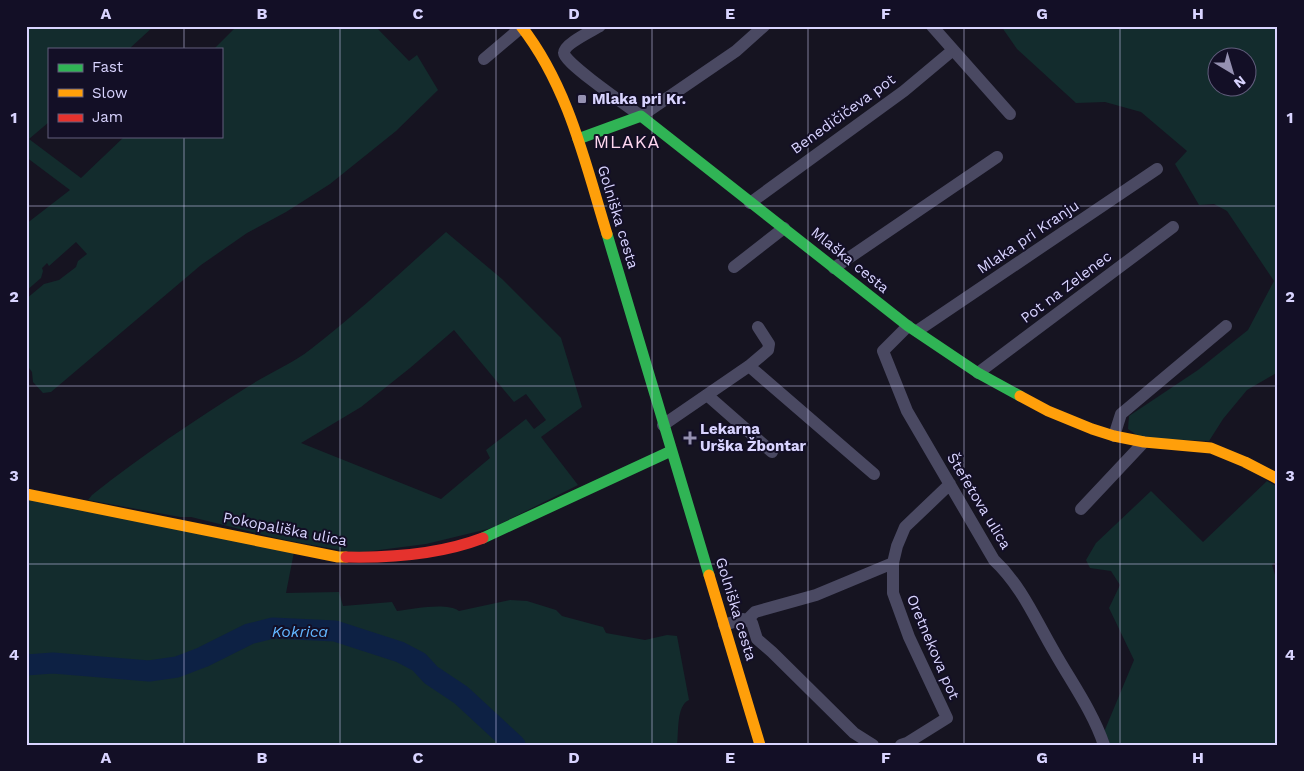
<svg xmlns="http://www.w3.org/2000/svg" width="1304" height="771" font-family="'Work Sans',sans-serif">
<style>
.green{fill:#132c2d;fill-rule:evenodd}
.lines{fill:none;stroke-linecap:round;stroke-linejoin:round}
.river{stroke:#0d2144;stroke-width:21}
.street{stroke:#4a4962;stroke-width:12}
.fast{stroke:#30b455;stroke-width:11}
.slow{stroke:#ff9f0a;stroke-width:11}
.jam{stroke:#e5322d;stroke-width:11}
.grid{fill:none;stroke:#d9d4ff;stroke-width:1;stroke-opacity:0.55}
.poi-dot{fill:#9591b1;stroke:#130f26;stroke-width:2}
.labels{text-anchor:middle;stroke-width:4;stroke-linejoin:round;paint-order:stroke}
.poi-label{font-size:15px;font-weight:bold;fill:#d9d4ff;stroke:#130f26;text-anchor:start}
.street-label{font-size:15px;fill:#d9d4ff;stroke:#130f26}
.water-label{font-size:16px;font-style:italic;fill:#62b6ff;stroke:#130f26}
.quarter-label{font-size:18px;letter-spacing:1px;fill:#ffd6f0;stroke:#130f26}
.neatline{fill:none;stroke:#d9d4ff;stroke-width:2}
.grid-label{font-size:16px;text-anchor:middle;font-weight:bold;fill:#d9d4ff}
</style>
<rect width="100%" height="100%" fill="#161421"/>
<!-- green -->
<path class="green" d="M26 26H154L129 49H49V122L29 139 81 178 125 136H221V49H214L237 26H375L409 61 417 55 438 90 396 131 330 184 286 212 247 233 201 265 51 392 43 393 33 382 32 372 26 364V299L44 284 59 280 76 267 78 261 87 254 76 242 49 266 47 263 42 268 43 271 41 278 26 291V224L70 190 26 157Z
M1001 26H1278V372L1247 390 1223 419 1209 441 1141 438 1128 429 1129 416 1198 370 1248 330 1274 281 1227 211 1214 204 1199 205 1175 164 1187 151 1141 112 1105 102 1076 103 1017 49ZM1216 58H1246V88H1216Z
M446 232 502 279 561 338 582 407 541 437 578 485 492 528 426 544 356 553 280 539 191 517H180L88 500 92 495C142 455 195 420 249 386 269 373 292 364 311 349 358 313 402 271 446 232ZM454 330 514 402 526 394 546 420 534 429 526 419 486 450 490 458 441 499 301 443 361 407 410 368Z
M1267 481 1278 487V559L1272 565 1275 575 1278 577V745H1111L1104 732 1134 660 1109 608 1120 585 1111 571 1090 568 1086 560 1096 543 1151 491 1203 542Z
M26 498 294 552 286 593 339 592 343 606 392 602 397 611C414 609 446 602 459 611L510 600 527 601 556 610 562 616 603 627 606 633 645 640 667 635 677 636 689 700C676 706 679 732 677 745H26V668C53 662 70 666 95 674L101 670 150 673 177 672 198 664 223 649 251 637 269 635 299 638 304 636H324L346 637 402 655 419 666 430 678 460 698 470 710H475V705L463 690 430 670 410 652 386 642 331 623 308 621 278 622 252 628 215 649 150 669 56 661 26 662Z"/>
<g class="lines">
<!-- river -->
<path class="river" d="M26 665 53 663 149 671 177 667 203 657 249 634 273 628 335 631 400 652 419 662 431 675 461 695 515 745"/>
<!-- street -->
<path class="street" d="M600 26C592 31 564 44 564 53 563 62 630 108 641 116L736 51 764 26
M932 26 1010 114
M484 59 523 26
M750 203 904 91 953 50
M734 267 784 228
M834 268 997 157
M908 326 883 351 907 411 994 560C1022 586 1036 621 1055 653 1072 683 1093 712 1104 745
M917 331 1157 169
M749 366 874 474
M978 373 1173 227
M707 395 772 452
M663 425 749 366 768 350 769 344 758 327
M1114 436 1121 414 1226 326
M1081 509 1144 442
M747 620 755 612 816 595 893 563
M724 625 743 619 747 620 752 623 757 639 772 652 854 733 873 745
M901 745 907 743 947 718 909 637 893 593V563L897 546 905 527 950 484"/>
<!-- fast -->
<path class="fast" d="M578 139 641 116 908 326 978 373 1020 396
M607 234 709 575
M483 538 671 451"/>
<!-- slow -->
<path class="slow" d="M521 26C568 86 585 162 607 234
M1020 396 1048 411 1092 429 1114 436 1144 442 1211 448 1245 462 1278 479
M26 494 338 557H346
M709 575 760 745"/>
<!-- jam -->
<path class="jam" d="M346 557C391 558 441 554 483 538"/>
</g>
<!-- grid -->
<path class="grid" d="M184 26V49M340 26V745M496 26V745M652 26V745M808 26V745M964 26V745M1120 26V745M184 136V745M26 206H1278M26 386H1278M26 564H1278"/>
<!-- markers -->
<g class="poi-dot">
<rect x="577" y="94" width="10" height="10" rx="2.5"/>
<path d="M687.5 430.5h5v5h5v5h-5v5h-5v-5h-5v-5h5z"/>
</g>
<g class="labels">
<!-- poi labels -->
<g class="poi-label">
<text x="592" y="104">Mlaka pri Kr.</text>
<text x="700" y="434">Lekarna<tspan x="700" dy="17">Urška Žbontar</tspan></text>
</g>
<!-- street labels -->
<g class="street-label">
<text transform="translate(843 114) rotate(-36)" y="5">Benedičičeva pot</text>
<text transform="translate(618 217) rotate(73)" y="5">Golniška cesta</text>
<text transform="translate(1028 237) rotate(-34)" y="5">Mlaka pri Kranju</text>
<text transform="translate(850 260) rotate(39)" y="5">Mlaška cesta</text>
<text transform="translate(1066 287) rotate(-37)" y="5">Pot na Zelenec</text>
<text transform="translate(979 501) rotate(59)" y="5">Štefetova ulica</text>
<text transform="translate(285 529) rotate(11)" y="5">Pokopališka ulica</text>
<text transform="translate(736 609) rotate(73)" y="5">Golniška cesta</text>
<text transform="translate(933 647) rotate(67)" y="5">Oretnekova pot</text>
</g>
<!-- water labels -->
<g class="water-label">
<text x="300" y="637">Kokrica</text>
</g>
<!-- quarter labels -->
<g class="quarter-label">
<text x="627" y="148">MLAKA</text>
</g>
</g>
<!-- border -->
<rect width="1304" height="771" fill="none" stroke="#130f26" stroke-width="55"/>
<!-- legend -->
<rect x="48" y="48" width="175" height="90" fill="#130f26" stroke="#625e7d"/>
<rect x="58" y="64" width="25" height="8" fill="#30b455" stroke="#625e7d"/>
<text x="92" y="72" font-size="15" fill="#d9d4ff">Fast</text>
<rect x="58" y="89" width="25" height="8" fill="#ff9f0a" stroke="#625e7d"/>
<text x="92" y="98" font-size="15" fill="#d9d4ff">Slow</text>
<rect x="58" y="114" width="25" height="8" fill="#e5322d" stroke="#625e7d"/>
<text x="92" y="122" font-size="15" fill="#d9d4ff">Jam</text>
<!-- north arrow -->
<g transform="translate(1232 72) rotate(142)"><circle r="24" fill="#130f26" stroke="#625e7d"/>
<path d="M0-4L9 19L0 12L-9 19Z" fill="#9591b1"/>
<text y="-8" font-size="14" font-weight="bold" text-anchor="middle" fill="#d9d4ff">N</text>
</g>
<rect x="28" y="28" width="1248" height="716" class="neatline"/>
<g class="grid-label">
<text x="106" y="19">A</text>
<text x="262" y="19">B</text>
<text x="418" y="19">C</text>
<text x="574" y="19">D</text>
<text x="730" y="19">E</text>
<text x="886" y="19">F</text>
<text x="1042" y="19">G</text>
<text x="1198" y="19">H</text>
<text x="14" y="123">1</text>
<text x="1290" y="123">1</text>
<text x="14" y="302">2</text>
<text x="1290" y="302">2</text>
<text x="14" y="481">3</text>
<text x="1290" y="481">3</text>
<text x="14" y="660">4</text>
<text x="1290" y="660">4</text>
<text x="106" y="763">A</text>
<text x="262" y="763">B</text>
<text x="418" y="763">C</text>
<text x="574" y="763">D</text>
<text x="730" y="763">E</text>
<text x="886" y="763">F</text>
<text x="1042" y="763">G</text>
<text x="1198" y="763">H</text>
</g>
</svg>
